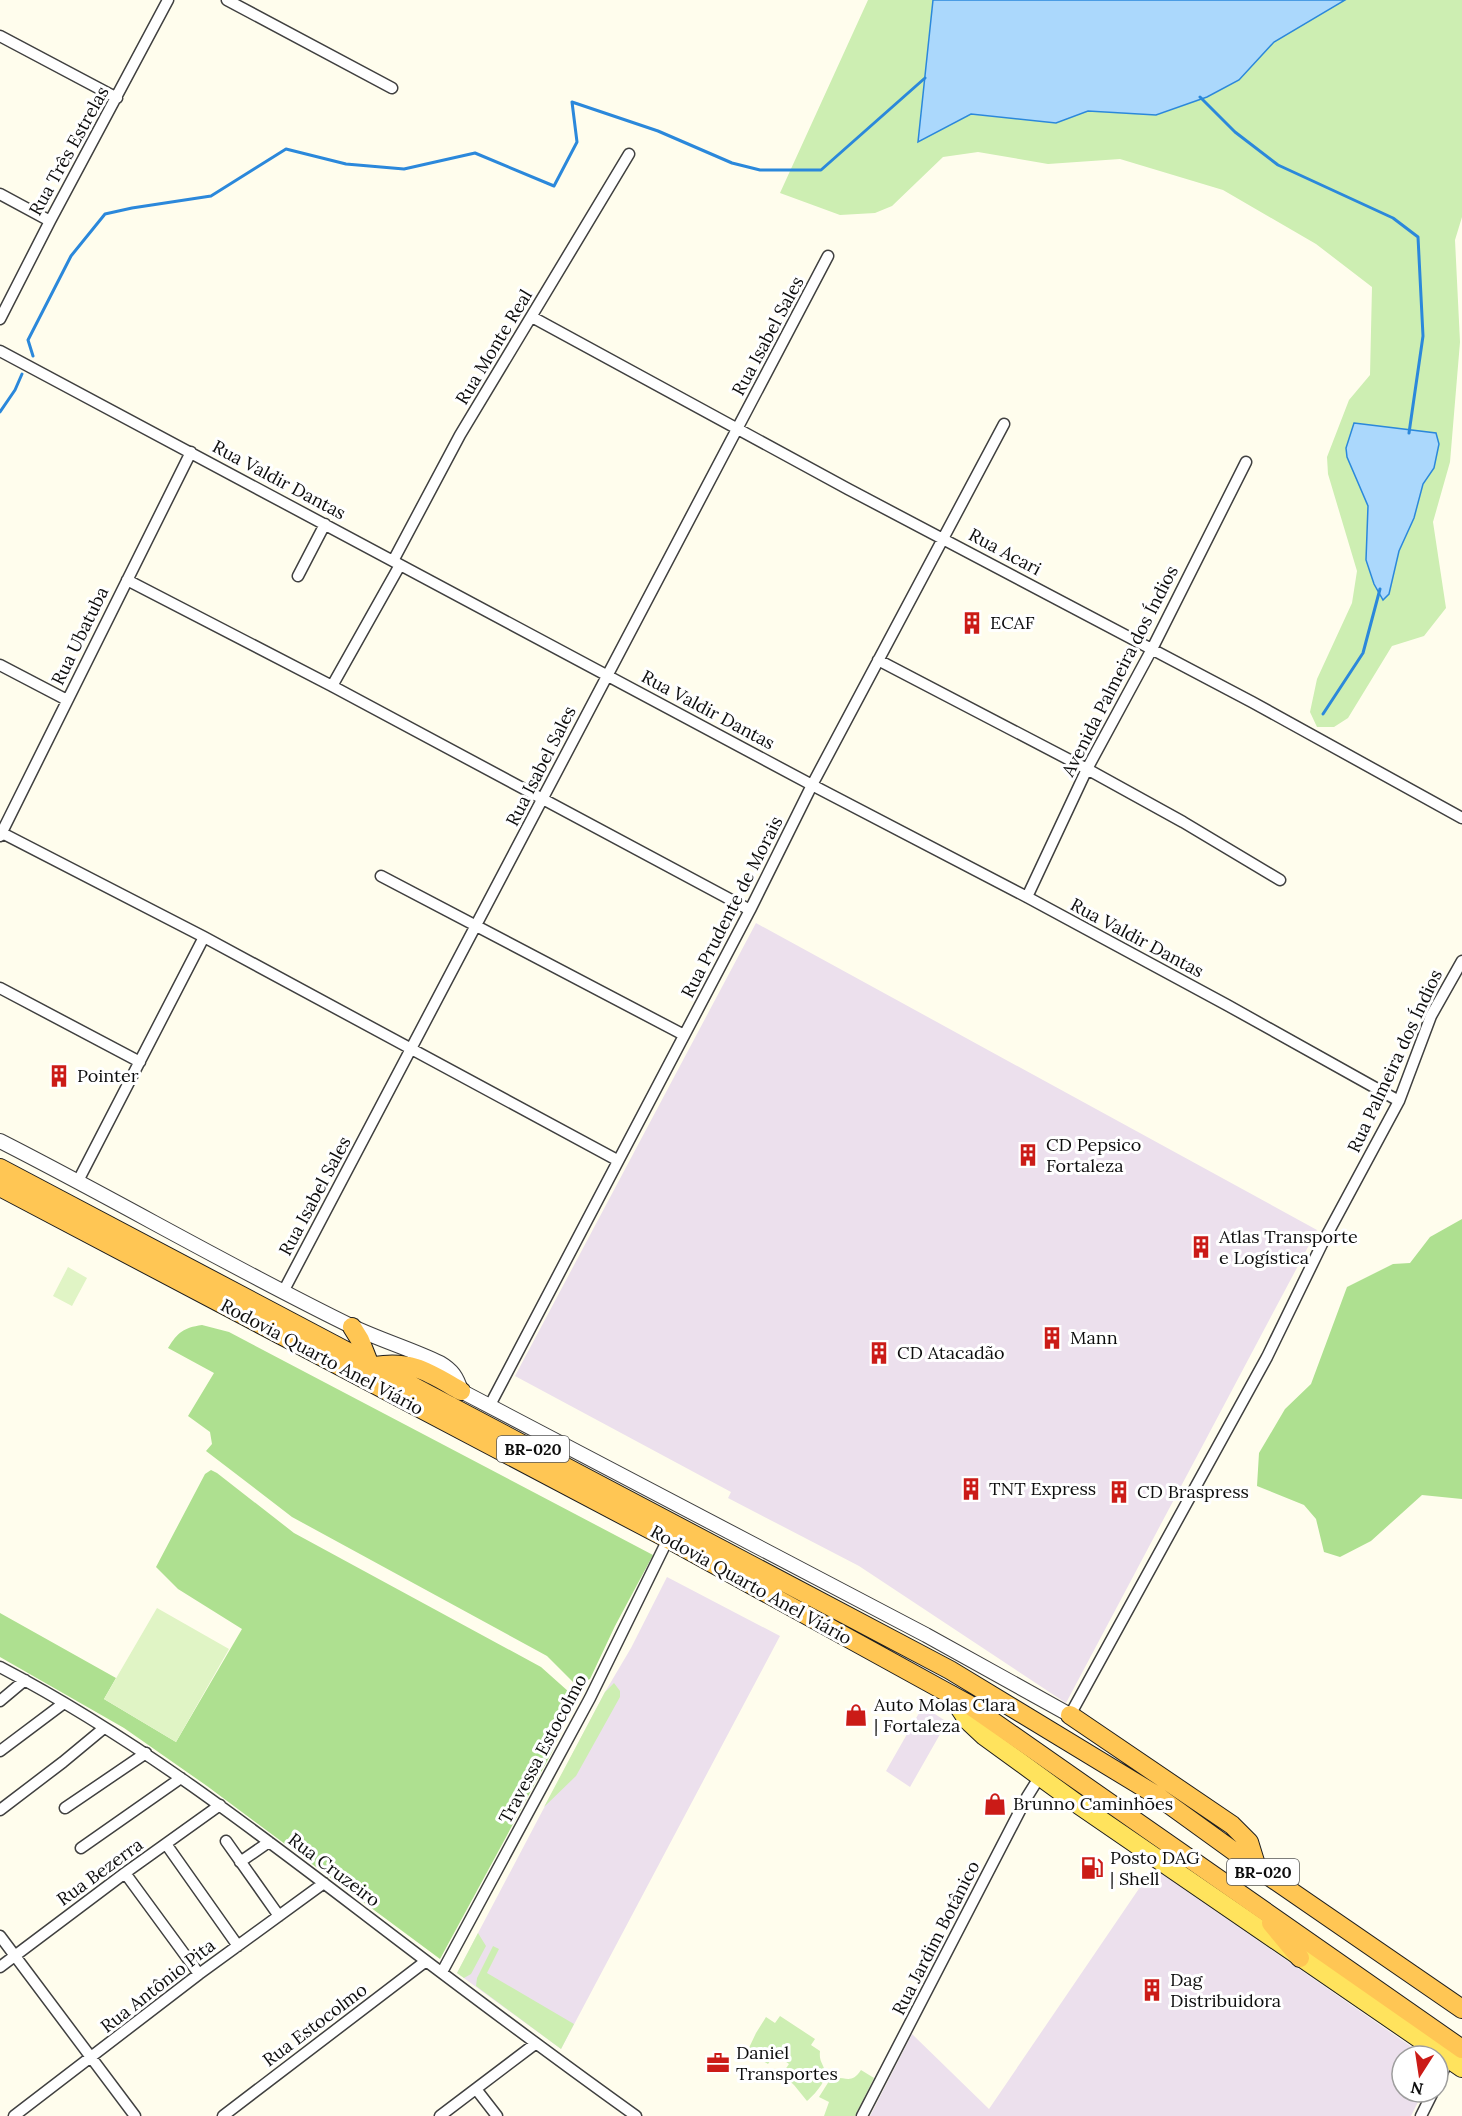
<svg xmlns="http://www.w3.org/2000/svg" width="1462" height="2116" font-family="Lora,serif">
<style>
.industrial{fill:#ece0ed}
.green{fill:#cdeeb2;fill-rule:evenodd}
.forest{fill:#aee090}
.pitch{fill:#e0f4c5}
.water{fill:#abd8fc;stroke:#2b88db;stroke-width:1.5}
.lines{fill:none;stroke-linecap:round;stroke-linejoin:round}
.stream{stroke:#2b88db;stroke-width:3}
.minor-casing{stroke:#404040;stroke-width:13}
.tertiary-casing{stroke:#404040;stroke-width:16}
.primary-casing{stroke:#1e1e1e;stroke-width:20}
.trunk-casing{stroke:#1e1e1e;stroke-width:20}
.minor{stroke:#fff;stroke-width:10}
.tertiary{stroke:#fff;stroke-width:14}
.primary{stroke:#ffe35d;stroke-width:18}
.trunk{stroke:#ffc654;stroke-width:18}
.labels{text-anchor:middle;stroke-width:6;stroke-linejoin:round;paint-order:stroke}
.shield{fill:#fff;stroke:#565656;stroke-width:1.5}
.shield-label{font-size:16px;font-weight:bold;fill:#0d0d0d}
.street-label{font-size:18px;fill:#0d0d0d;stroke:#fff}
.poi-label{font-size:18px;fill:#0d0d0d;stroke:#fff;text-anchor:start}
</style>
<rect width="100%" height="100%" fill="#fffded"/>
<!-- industrial -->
<path class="industrial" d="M756 923 1317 1230 1066 1703 859 1566 728 1498 731 1492 515 1376Z
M667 1577 780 1636 561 2049 457 1973 605 1692 631 1648Z
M923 1706 947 1722 910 1787 886 1771Z
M1153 1868 1425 2056H1402V2092H1423L1411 2116H870L912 2034 989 2109Z"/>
<!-- green -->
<path class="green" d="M868 0H933L918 142 971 114 1056 123 1088 111 1157 115 1207 97 1239 80 1274 42 1345 0H1462V217L1455 240 1460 342 1450 462 1433 522 1446 608 1424 636 1392 646 1348 718 1334 727H1317L1310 712 1317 679 1352 603 1357 571 1328 474 1327 457 1349 400 1370 375 1372 287 1316 244 1223 190 1120 159 1048 164 978 152 943 157 892 206 875 213 840 215 780 193ZM1346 448 1434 468 1423 484 1414 518 1399 551 1389 594 1366 560 1368 506 1347 457Z
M614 1683 620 1691V1697L576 1776 544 1807 605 1692Z
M478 1933 486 1946 471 1974 464 1978 457 1973Z
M493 1946 499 1949 487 1973 574 2024 561 2049 476 1986 477 1978Z
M780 2016 815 2039 811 2045 820 2051C819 2061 822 2062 825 2071 828 2080 814 2095 807 2101L794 2085 782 2074 789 2064 775 2054 768 2064 747 2052 756 2033 766 2017 775 2023Z
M861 2070 874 2078 855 2116H824L829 2102 819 2097 831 2078C846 2076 851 2085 861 2070Z"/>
<!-- forest -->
<path class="forest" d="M1462 1219V1499L1422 1495 1371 1541 1340 1557 1324 1552 1316 1519 1304 1505 1257 1486 1259 1453 1285 1409 1311 1384 1347 1287 1393 1264 1410 1263 1430 1237Z
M202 1325 229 1332 653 1555 615 1626 590 1679 579 1684 573 1682 547 1656 292 1517 206 1451 212 1444 210 1432 188 1416 214 1373 168 1348C178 1332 183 1328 202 1325Z
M211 1470 217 1473 294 1533 541 1667 569 1692 573 1703 552 1752 440 1959 207 1786 124 1728 0 1657V1613L116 1678 104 1699 176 1742 242 1629 178 1589 156 1567 205 1474Z"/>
<!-- pitch -->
<path class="pitch" d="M68 1267 87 1278 72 1306 53 1296Z
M157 1608 229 1649 176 1742 104 1699Z"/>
<!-- water -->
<path class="water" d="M933 0H1345L1274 42 1239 80 1207 97 1156 115 1088 111 1056 123 971 114 918 142Z
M1354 423 1436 433 1439 444 1434 468 1423 484 1414 518 1399 551 1389 594 1383 600 1374 584 1366 560 1368 506 1347 457 1346 448Z"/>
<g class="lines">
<!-- stream -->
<path class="stream" d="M1200 97 1235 132 1278 165 1393 218 1418 237 1423 336 1409 433
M33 356 28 340 71 256 105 214 132 208 211 196 286 149 346 164 404 169 475 153 554 186 577 142 572 102 658 131 732 163 760 170H821L925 78
M0 412 15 390 22 374
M1323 714 1363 653 1380 589"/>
<!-- minor casing -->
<g class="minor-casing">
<path id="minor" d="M227 0 392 88
M0 36 117 98
M0 194 50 221
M532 317 848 489 1252 702 1462 818
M0 319 50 221 168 0
M0 351 812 785 1027 897 1227 1005 1399 1101
M393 561 460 435 629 154
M298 576 325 524
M127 580 332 686 750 910
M878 660 1087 769 1183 822 1280 880
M0 665 67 700
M332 686 400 565
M2 833 204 937 617 1160
M0 836 191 452
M381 876 684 1035
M1027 897 1087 769 1152 649 1246 462
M0 988 140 1062
M78 1181 204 937
M283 1292 828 256
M490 1405 750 910 812 785 1004 424
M0 1667C132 1736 249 1826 367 1916 456 1984 545 2051 636 2116
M0 1701 25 1680
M1070 1715 1267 1357 1322 1244 1399 1101 1431 1016 1462 961
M0 1751 64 1703
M65 1808 146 1753
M0 1810 63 1762 104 1728
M226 1841 279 1916
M166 1844 238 1946
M81 1848 181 1778
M240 1862 269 1842
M125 1873 199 1974
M0 1936 135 2116
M0 1967 125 1873 220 1805
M442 1972 590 1698 668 1539
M1438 2081 1449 2059
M476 2089 497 2116
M14 2116 199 1974 324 1883
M223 2116 426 1961
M440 2116 535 2044
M862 2116 1027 1797 1040 1776
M1421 2116 1433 2092"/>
</g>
<!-- tertiary casing -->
<g class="tertiary-casing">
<path id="tertiary" d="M0 1141C118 1201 232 1268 351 1326 380 1340 411 1349 440 1363 452 1370 457 1377 461 1391L926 1635 1070 1715"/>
</g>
<!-- primary casing -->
<g class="primary-casing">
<path id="primary" d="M951 1695 968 1721 984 1736 1079 1805 1462 2068"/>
</g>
<!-- trunk casing -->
<g class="trunk-casing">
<path id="trunk" d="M0 1168 950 1670 1156 1795 1257 1868 1462 2009
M0 1187 668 1539 968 1704 1462 2049
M352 1327 360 1340 369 1363
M375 1366C413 1360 429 1373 461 1391
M1070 1715 1232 1825 1249 1842 1257 1868
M1271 1923 1300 1958"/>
</g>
<!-- minor -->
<use href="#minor" class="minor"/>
<!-- tertiary -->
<use href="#tertiary" class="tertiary"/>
<!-- primary -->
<use href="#primary" class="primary"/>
<!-- trunk -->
<use href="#trunk" class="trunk"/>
</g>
<!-- icons -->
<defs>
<g id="building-bare" transform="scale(1.8)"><path d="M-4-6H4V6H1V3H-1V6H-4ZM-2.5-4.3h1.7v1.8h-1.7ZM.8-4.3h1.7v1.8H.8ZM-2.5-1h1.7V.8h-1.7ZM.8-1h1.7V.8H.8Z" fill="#cb1b17" stroke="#fff" stroke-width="2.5" paint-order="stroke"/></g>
<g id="shop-bare" transform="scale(1.8)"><path d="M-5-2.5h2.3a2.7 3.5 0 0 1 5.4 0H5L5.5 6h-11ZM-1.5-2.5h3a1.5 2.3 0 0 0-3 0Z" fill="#cb1b17" stroke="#fff" stroke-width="2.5" paint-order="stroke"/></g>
<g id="fuel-bare" transform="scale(1.8)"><path d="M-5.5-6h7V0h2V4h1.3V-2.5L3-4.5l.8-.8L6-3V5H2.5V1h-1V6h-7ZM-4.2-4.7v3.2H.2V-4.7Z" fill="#cb1b17" stroke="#fff" stroke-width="2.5" paint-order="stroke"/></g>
<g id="office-bare" transform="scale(1.8)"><path d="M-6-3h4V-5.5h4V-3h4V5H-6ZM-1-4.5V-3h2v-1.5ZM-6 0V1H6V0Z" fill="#cb1b17" stroke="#fff" stroke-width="2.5" paint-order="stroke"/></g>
</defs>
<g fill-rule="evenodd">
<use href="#building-bare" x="972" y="623"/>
<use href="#building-bare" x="59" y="1076"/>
<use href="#building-bare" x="1028" y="1155"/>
<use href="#building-bare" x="1201" y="1247"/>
<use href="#building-bare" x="1052" y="1338"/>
<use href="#building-bare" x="879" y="1353"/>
<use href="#building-bare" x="971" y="1489"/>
<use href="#building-bare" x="1119" y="1492"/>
<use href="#shop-bare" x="856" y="1715"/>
<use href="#shop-bare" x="995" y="1804"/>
<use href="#fuel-bare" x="1092" y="1868"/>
<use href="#building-bare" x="1152" y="1990"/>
<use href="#office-bare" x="718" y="2063"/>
</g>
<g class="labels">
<!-- shield labels -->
<g class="shield">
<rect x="497" y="1436" width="72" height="26" rx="4.5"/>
<rect x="1227" y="1859" width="72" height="26" rx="4.5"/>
</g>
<g class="shield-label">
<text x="533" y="1455">BR-020</text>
<text x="1263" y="1878">BR-020</text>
</g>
<!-- street labels -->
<g class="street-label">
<text transform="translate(69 151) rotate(-61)" y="6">Rua Três Estrelas</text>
<text transform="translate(768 336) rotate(-62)" y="6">Rua Isabel Sales</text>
<text transform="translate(494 347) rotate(-59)" y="6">Rua Monte Real</text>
<text transform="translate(279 480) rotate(28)" y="6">Rua Valdir Dantas</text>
<text transform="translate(1005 552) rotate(28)" y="6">Rua Acari</text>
<text transform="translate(80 636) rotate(-64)" y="6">Rua Ubatuba</text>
<text transform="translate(1120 671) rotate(-63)" y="6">Avenida Palmeira dos Índios</text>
<text transform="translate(708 710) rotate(28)" y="6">Rua Valdir Dantas</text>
<text transform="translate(541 766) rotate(-63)" y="6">Rua Isabel Sales</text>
<text transform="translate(732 907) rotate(-63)" y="6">Rua Prudente de Morais</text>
<text transform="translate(1137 938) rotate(28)" y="6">Rua Valdir Dantas</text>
<text transform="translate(1395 1061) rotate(-65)" y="6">Rua Palmeira dos Índios</text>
<text transform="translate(315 1196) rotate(-62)" y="6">Rua Isabel Sales</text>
<text transform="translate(322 1357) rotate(28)" y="6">Rodovia Quarto Anel Viário</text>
<text transform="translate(751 1585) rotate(29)" y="6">Rodovia Quarto Anel Viário</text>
<text transform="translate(543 1749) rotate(-62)" y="6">Travessa Estocolmo</text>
<text transform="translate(334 1870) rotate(37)" y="6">Rua Cruzeiro</text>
<text transform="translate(100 1872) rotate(-36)" y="6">Rua Bezerra</text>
<text transform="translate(936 1938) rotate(-63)" y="6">Rua Jardim Botânico</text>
<text transform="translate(158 1986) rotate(-38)" y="6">Rua Antônio Pita</text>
<text transform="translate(315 2025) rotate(-37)" y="6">Rua Estocolmo</text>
</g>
<!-- poi labels -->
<g class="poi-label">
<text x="990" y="629">ECAF</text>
<text x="77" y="1082">Pointer</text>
<text x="1046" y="1151">CD Pepsico<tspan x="1046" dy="21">Fortaleza</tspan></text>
<text x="1219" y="1243">Atlas Transporte<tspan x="1219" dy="21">e Logística</tspan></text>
<text x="1070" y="1344">Mann</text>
<text x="897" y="1359">CD Atacadão</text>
<text x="989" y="1495">TNT Express</text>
<text x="1137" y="1498">CD Braspress</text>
<text x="874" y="1711">Auto Molas Clara<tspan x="874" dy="21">| Fortaleza</tspan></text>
<text x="1013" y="1810">Brunno Caminhões</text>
<text x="1110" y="1864">Posto DAG<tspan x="1110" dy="21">| Shell</tspan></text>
<text x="1170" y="1986">Dag<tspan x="1170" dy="21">Distribuidora</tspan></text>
<text x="736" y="2059">Daniel<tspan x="736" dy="21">Transportes</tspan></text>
</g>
</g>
<!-- north arrow -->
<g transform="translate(1420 2074) rotate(192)"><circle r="28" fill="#ffffff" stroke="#9e9e9e" stroke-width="1.5"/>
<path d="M0-4.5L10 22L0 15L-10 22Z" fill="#cb1b17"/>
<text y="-9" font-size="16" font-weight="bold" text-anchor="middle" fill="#0d0d0d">N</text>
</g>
</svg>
